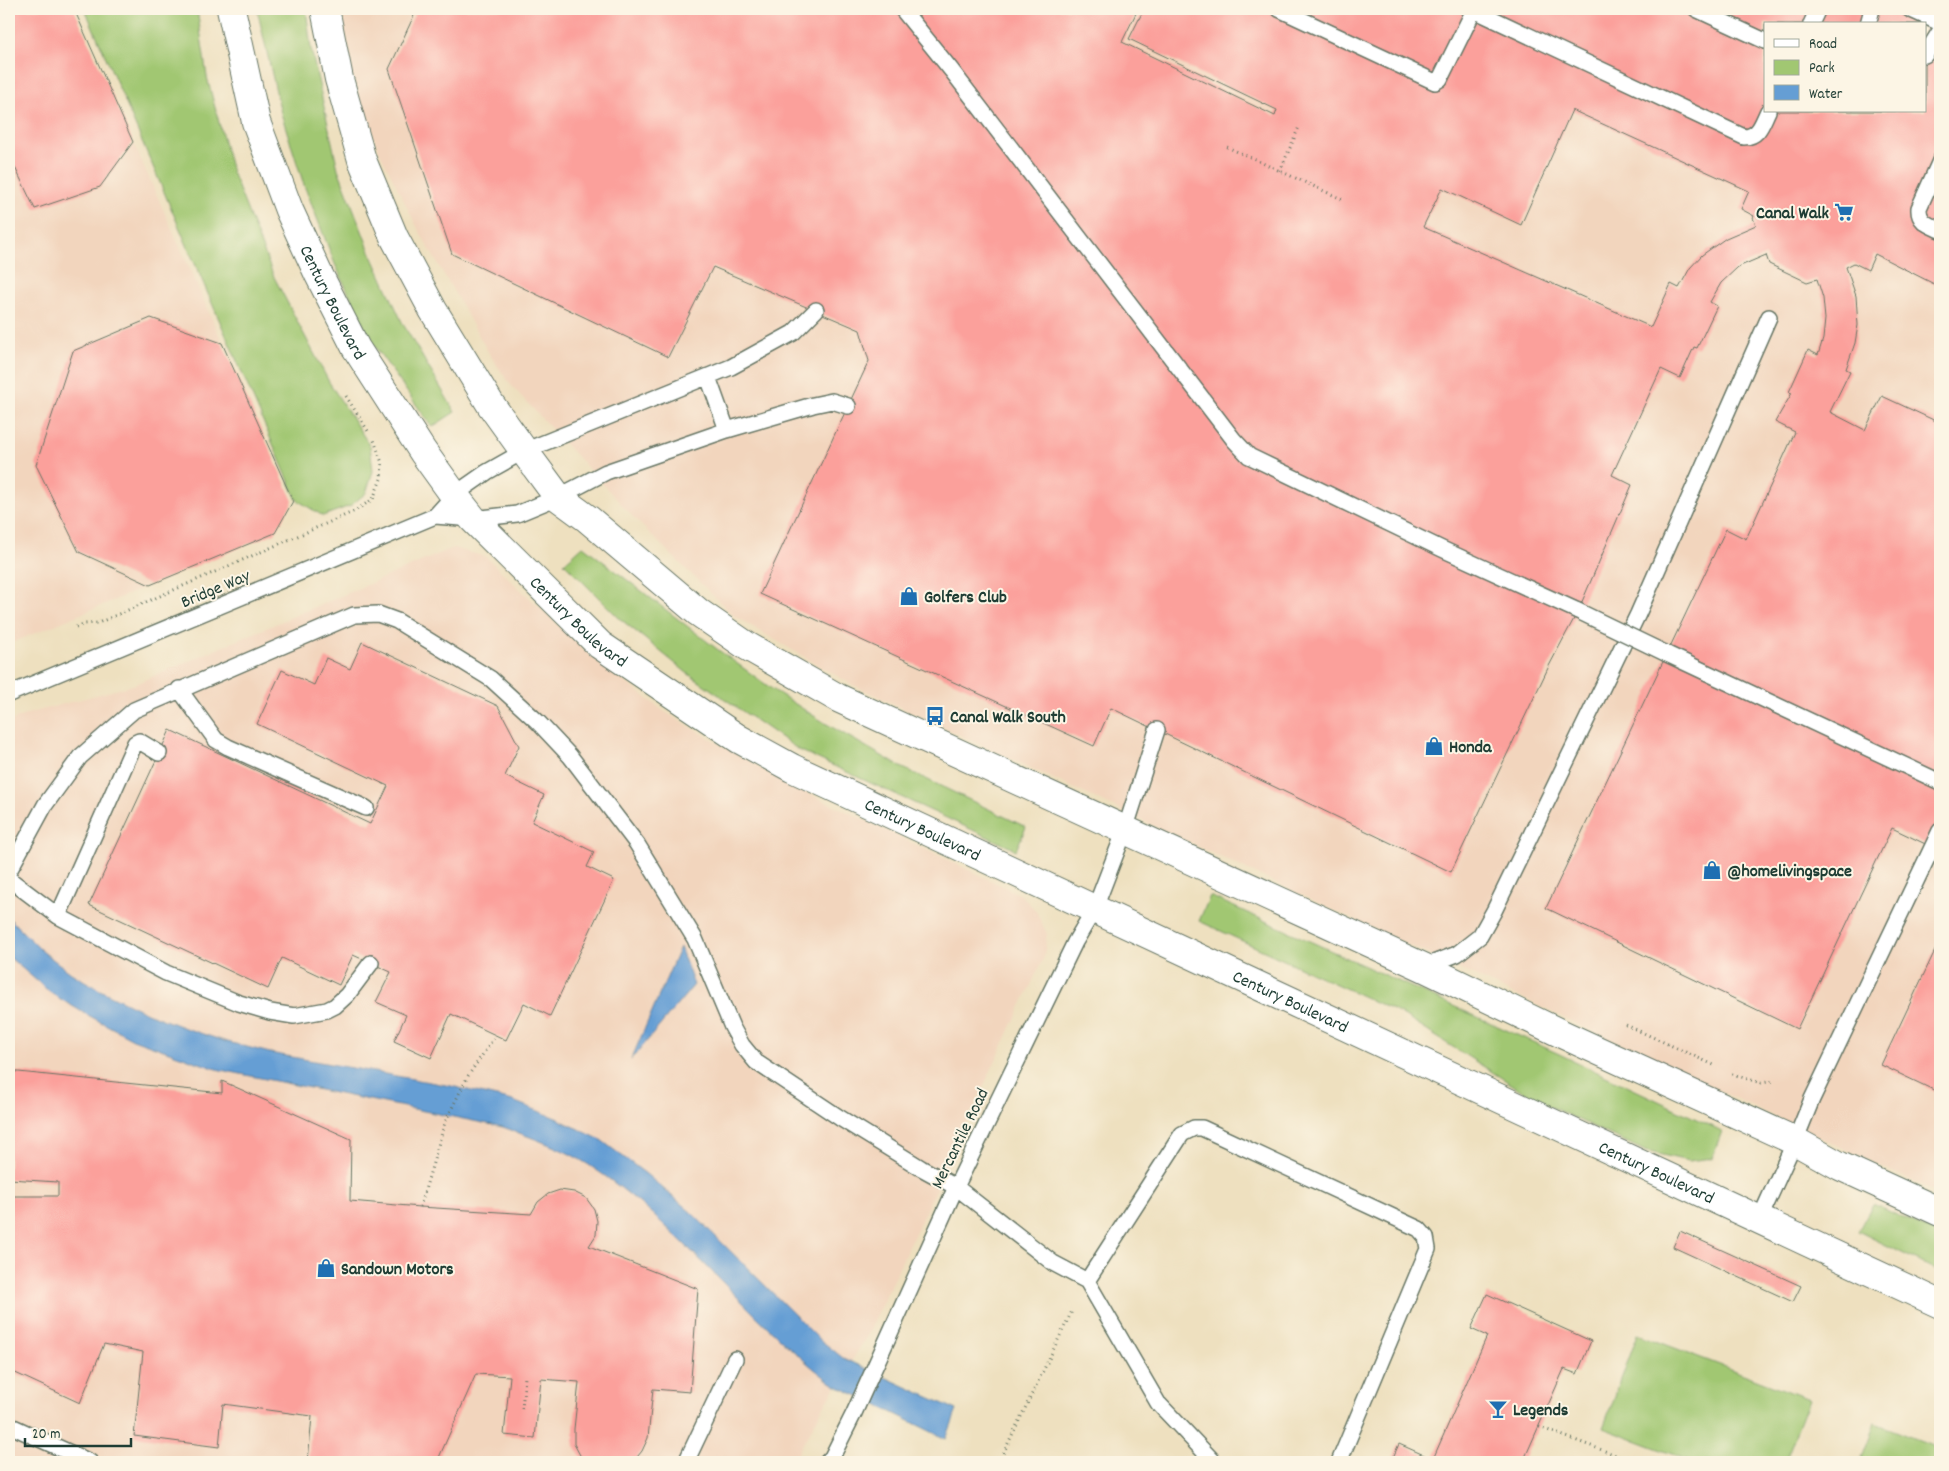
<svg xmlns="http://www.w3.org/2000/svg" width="1949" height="1471" font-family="Dekko,sans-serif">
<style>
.built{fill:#f2d5bd;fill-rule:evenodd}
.green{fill:#a1c772;stroke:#608253}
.water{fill:#659ed4;stroke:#426e84}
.building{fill:#fba09b;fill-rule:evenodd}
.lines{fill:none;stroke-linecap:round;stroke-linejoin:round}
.service-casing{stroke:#677665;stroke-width:18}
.secondary-casing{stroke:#677665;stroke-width:30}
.path{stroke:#677665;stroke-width:3;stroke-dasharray:1 4;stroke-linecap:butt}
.service{stroke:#fff;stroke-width:15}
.secondary{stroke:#fff;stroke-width:28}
.service-bridge-casing{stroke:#677665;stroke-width:18;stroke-linecap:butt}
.service-bridge{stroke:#fff;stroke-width:15}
.labels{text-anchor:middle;stroke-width:4;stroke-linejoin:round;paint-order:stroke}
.poi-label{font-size:18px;font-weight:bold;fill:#1f3d34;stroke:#fcf5e5;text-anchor:start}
.street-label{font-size:18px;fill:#1f3d34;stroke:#fcf5e5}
</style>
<rect width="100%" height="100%" fill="#fcf5e5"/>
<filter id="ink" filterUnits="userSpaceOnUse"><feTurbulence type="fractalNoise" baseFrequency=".02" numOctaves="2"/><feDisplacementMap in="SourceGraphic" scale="10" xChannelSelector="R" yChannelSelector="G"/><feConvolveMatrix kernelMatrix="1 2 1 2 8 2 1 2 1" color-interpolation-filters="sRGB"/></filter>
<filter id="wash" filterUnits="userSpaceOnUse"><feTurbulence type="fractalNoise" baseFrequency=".0096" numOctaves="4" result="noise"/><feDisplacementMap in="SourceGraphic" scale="20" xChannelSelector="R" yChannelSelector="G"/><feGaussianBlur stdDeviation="1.12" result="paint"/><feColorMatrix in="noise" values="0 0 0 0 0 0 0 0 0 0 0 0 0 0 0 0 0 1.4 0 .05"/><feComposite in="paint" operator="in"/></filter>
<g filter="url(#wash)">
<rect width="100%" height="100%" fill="#eee0bf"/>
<!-- built -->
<path class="built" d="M9 9H74L293 501 275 533 9 644Z
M345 9H1940V1194L851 684 734 616 635 519 510 384 490 355 418 229 379 151 345 64 342 35ZM1765 24H1925V111H1765Z
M453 548 486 557 590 655 665 712 783 781 1021 895 1036 911 1047 934 1044 957 867 1336 821 1411 793 1462H9V722L27 714 133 685Z"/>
<!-- green -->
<path class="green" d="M85 9H197L207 77 232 172 274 277 329 382 370 446 373 471 366 493 350 506 323 516 297 500Z
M257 9H306L311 49 338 169 369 249 403 324 455 412 432 427 371 341 335 264 304 185 281 113Z
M583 546 717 649 772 689 825 723 901 767 1026 827 1016 850 799 750 687 673 618 617 564 563Z
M1210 896 1557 1053 1722 1131 1712 1158 1688 1161 1645 1151 1538 1101 1399 1013 1199 921Z
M1873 1204 1940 1235V1272L1858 1231Z
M1638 1334 1809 1399 1785 1462H1693L1603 1428Z
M1875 1423 1940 1448V1462H1860Z"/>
<!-- water -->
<path class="water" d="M9 918 42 951 71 973 100 990 147 1013 185 1028 224 1041 270 1053 451 1086 513 1101 556 1118 601 1140 646 1174 692 1213 818 1338 843 1358 957 1410 946 1439C919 1426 892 1412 865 1399 853 1393 838 1388 828 1380 743 1314 679 1224 589 1165 563 1148 532 1138 503 1127L216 1069 133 1039 84 1013 52 994 9 957Z
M680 947 694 985 631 1060Z"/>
<g id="blocks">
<!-- building -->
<path class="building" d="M9 9H74L133 142 100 187 35 209 9 155Z
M417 9H1138L1122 42 1275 116 1277 110 1129 39 1144 9H1940V287L1875 254 1868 270 1854 263 1846 267 1856 296 1858 325 1855 343 1846 369 1850 371 1830 412 1865 430 1882 396 1940 423V851L1892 828 1797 1029 1546 908 1726 529 1746 539 1795 432 1775 422 1792 393 1789 392 1808 350 1818 355 1823 339 1825 319 1823 298 1817 279 1807 282 1769 264 1766 255 1738 267 1721 283 1710 302 1717 306 1697 348 1694 347 1680 378 1661 369 1612 475 1632 485 1578 611 1549 666 1451 872 1111 708 1094 746 760 594 869 361 860 330 713 267 668 357 452 254 389 69ZM1765 24H1925V111H1765ZM1572 110 1749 191 1741 209 1754 216 1753 218 1756 225 1726 238 1702 255 1690 268 1679 288 1671 284 1651 327 1423 227 1442 188 1521 225Z
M151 318 222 343 293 501 275 533 150 585 79 552 36 465 73 351Z
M362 642 498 706 519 746 505 776 544 795 532 822 594 852 587 867 614 880 550 1016 524 1003 506 1040 451 1014 431 1058 394 1041 406 1015 376 1002 391 972 353 955 339 985 282 958 268 989 89 905 170 730 370 824 388 786 257 724 282 670 314 685 326 658 350 669Z
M1940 940V1093L1881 1065Z
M9 1071 222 1093V1081L351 1139 350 1201 420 1207 531 1214 538 1202 548 1194 560 1190 574 1192 586 1198 594 1209 597 1221 596 1235 589 1246 698 1289 690 1392 653 1389 648 1438 642 1451 633 1462H588L581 1457 574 1444V1429L579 1382 541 1379 535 1438 504 1435 510 1376 476 1374 437 1462H308L312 1416 223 1404 219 1447 134 1436 143 1352 104 1344 80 1403 9 1370V1196H58V1182L9 1179Z
M1680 1231 1801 1286 1793 1302 1673 1247Z
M1487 1294 1591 1341 1577 1374 1564 1369 1523 1462H1391L1399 1444 1433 1459 1487 1336 1471 1329Z"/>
</g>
</g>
<g filter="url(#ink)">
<use href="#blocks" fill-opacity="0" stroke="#677665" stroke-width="1"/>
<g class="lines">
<!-- service casing -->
<g class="service-casing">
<path id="service" d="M902 9 952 71 1234 440 1249 456 1442 549 1578 611
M1279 9 1435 82 1440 79 1474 10
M1472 9 1744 137C1759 137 1762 123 1768 111
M1696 9 1765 41
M1909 9 1940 23
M1811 24 1818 9
M1868 24 1872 9
M1925 55 1940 31
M1940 161 1919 208C1918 222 1929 225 1940 230
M708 377 727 430
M435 516 473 519 517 514 558 497 606 472 727 430 813 405 832 401 848 406
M1667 654 1940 782
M179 689 216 740 228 747 366 808
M9 694 435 516 454 495 487 472 524 451 731 367 793 333 816 310
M9 871 45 805 80 757 134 710 354 615 378 614 397 621 491 679 538 722 570 756 637 844 695 939 732 1027 742 1045 756 1062 840 1118 921 1168 956 1187 1053 1263 1087 1281 1158 1403 1214 1462
M9 879 58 916 166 973 239 1003 270 1012 294 1016 327 1010 335 1006 347 995 371 963
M58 916 135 743 139 741 159 753
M1423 967 1457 954 1480 936 1494 911 1638 614 1769 317
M1760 1218 1795 1141 1812 1099 1940 831
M1087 1281 1182 1134 1194 1128H1202L1419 1229 1426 1237 1428 1249 1339 1462
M9 1425 90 1462
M686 1462 735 1359
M827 1462 832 1457 854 1413 956 1187 1075 942 1095 908 1125 830 1157 730"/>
</g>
<!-- secondary casing -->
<g class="secondary-casing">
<g id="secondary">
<path id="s1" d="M231 9 256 122 289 210 318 273 356 348 423 452 454 495 473 519 600 645 739 739 792 768 1940 1304"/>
<path d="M325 9 339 79 362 160 394 237 433 310 491 405 524 451 558 497 588 519 698 612 747 646 838 698 1423 967 1564 1035 1795 1141 1840 1166 1940 1212"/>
</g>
</g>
<!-- path -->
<path class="path" d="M1227 147 1344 200
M1280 171 1299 127
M346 396 368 431
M76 627 84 624 98 623 355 511 373 499 381 479 382 463 374 440
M1626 1025 1716 1066
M1732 1074 1761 1083 1775 1081
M420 1207 445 1122 468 1076 496 1035
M522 1409 525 1377
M1539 1427 1635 1462
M999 1462 1073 1309"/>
<!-- service -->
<use href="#service" class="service"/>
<!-- secondary -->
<use href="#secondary" class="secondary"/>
<!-- service-bridge casing -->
<g class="service-bridge-casing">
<path id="service-bridge" d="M1578 611 1667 654"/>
</g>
<!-- service-bridge -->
<use href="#service-bridge" class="service-bridge"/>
</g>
</g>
<!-- icons -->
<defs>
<g id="supermarket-bare" transform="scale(1.5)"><path d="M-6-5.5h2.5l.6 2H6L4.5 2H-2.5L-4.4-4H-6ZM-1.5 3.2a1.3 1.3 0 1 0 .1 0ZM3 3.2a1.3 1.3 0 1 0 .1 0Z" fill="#1f6fb2" stroke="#fcf5e5" stroke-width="2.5" paint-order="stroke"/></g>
<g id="shop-bare" transform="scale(1.5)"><path d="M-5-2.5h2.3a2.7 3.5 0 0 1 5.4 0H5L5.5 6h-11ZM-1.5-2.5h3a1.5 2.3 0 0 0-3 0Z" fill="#1f6fb2" stroke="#fcf5e5" stroke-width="2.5" paint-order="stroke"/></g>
<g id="bus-bare" transform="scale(1.5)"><path d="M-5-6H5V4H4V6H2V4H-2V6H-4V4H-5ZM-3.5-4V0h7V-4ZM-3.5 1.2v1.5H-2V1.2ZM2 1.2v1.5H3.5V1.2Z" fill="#1f6fb2" stroke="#fcf5e5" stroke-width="2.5" paint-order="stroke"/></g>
<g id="bar-bare" transform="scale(1.5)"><path d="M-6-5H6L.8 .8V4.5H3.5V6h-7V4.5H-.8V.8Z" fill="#1f6fb2" stroke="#fcf5e5" stroke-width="2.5" paint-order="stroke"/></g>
</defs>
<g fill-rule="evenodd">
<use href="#supermarket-bare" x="1844" y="212"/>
<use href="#shop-bare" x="909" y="596"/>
<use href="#bus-bare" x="935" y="716"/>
<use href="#shop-bare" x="1434" y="746"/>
<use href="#shop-bare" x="1712" y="870"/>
<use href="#shop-bare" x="326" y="1268"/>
<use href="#bar-bare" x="1498" y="1409"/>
</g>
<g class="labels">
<!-- poi labels -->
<g class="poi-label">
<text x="1829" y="218" text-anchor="end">Canal Walk</text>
<text x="924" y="602">Golfers Club</text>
<text x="950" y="722">Canal Walk South</text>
<text x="1449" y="752">Honda</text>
<text x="1727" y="876">@homelivingspace</text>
<text x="341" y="1274">Sandown Motors</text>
<text x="1513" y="1415">Legends</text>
</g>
<!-- street labels -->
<g class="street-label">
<text dy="6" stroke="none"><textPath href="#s1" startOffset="312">Century Boulevard</textPath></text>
<text transform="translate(215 588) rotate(-23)" y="6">Bridge Way</text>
<text dy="6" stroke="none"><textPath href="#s1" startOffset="718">Century Boulevard</textPath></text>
<text dy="6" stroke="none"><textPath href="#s1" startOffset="1122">Century Boulevard</textPath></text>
<text dy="6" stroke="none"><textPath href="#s1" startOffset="1528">Century Boulevard</textPath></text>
<text transform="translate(959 1138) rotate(-64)" y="6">Mercantile Road</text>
<text dy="6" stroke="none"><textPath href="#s1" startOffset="1932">Century Boulevard</textPath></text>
</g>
</g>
<!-- margin -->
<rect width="1949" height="1471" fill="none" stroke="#fcf5e5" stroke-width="30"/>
<!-- legend -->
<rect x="1764" y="22" width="162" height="90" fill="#fcf5e5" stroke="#a4ab9e"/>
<rect x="1774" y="39" width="25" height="8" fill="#ffffff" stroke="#a4ab9e"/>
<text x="1809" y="48" font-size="15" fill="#1f3d34">Road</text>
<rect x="1774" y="60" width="25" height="15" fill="#a1c772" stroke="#a4ab9e"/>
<text x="1809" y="72" font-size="15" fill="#1f3d34">Park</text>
<rect x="1774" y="85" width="25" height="15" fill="#659ed4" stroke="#a4ab9e"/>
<text x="1809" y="98" font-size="15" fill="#1f3d34">Water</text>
<!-- scale -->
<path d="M25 1438v8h106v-8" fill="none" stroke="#1f3d34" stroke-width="2.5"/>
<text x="32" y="1438" font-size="15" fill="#1f3d34" stroke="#fcf5e5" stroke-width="4" paint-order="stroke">20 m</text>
</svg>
